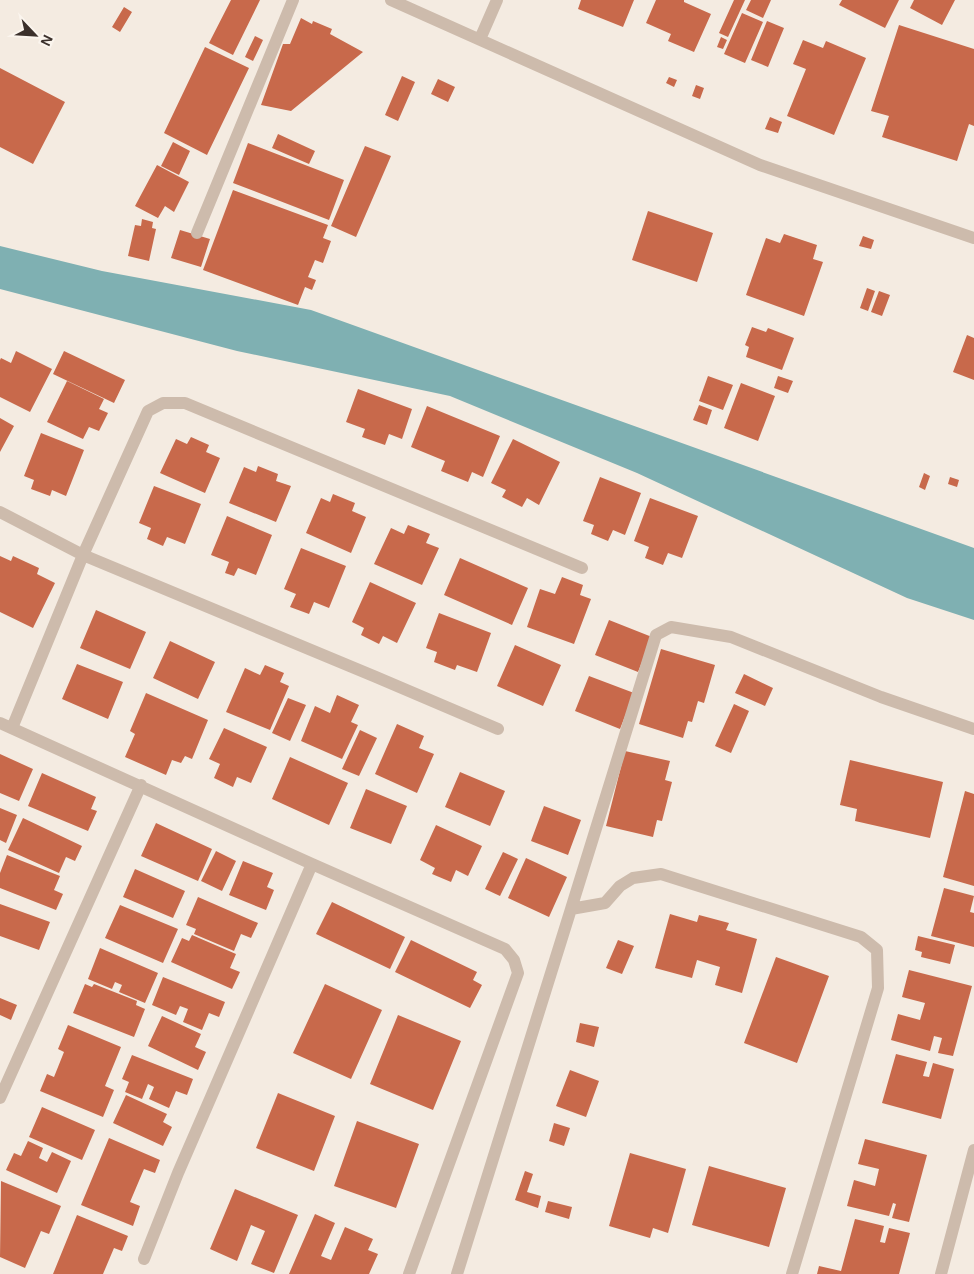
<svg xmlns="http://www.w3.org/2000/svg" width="974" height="1274" font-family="Arial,sans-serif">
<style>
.water{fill:#7fb0b2}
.building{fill:#c8694b}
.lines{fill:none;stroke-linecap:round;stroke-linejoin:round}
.lane{stroke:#cdbbac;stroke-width:12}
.street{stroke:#cdbbac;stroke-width:12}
</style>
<rect width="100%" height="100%" fill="#f4ebe1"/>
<!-- water -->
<path class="water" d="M0 246 102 271 311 310 974 548V620L907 598 637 473 450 396 237 351 0 289Z"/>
<!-- building -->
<path class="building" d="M231 0H260L233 55 209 43Z
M581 0H634L623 27 578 9Z
M656 0H684V2L711 14 694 52 668 41 671 34 646 23Z
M734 0H745L728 37 719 33Z
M751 0H771L763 18 746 10Z
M842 0H899L885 28 839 5Z
M914 0H955L942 25 910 8Z
M124 7 132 12 120 32 112 27Z
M742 13 763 22 745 63 724 54Z
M301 18 312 24 313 21 332 29 330 34 363 52 291 111 261 105 283 44H290Z
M767 21 784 28 768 67 751 60Z
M899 25 974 49V126L969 124 957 161 882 137 889 116 871 111Z
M255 36 263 40 253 61 245 57Z
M721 37 727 40 723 49 717 47Z
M803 40 823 48 826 41 866 58 834 135 787 116 806 69 793 64Z
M205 47 249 68 207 155 164 133Z
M0 68 65 102 33 164 0 147Z
M402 76 415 82 398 121 385 115Z
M669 77 677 80 674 87 666 83Z
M438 79 455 87 448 102 431 94Z
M696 85 704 88 700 99 692 96Z
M770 117 782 122 778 133 765 129Z
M278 134 315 151 309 164 272 148Z
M173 142 190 151 179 175 161 166Z
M248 143 344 180 329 220 233 183Z
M365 146 391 156 356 237 331 226Z
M157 165 189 182 174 212 165 206 158 218 135 206Z
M233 190 328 225 323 238 331 241 323 263 315 260 308 277 316 280 312 290 305 287 298 305 203 270Z
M648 211 713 233 697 282 632 260Z
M142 219 153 222 152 228 156 229 149 261 128 256 135 225 141 226Z
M180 230 210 239 201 267 171 258Z
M784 234 817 245 813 259 823 262 804 316 746 295 766 238 780 243Z
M863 236 874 240 871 249 859 246Z
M867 288 875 291 868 311 860 308Z
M879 291 890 295 882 316 871 312Z
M752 327 766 332 768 328 794 338 782 370 746 357 749 347 745 345Z
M967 335 974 338V380L953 372Z
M16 351 52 369 30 412 0 397V360L1 358 11 363Z
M64 351 125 380 114 403 53 374Z
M708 376 733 385 723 410 699 401Z
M778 376 793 381 788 393 774 388Z
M67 381 104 399 99 409 108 413 99 431 89 427 83 439 47 422Z
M741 383 775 396 758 441 724 428Z
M358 389 412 409 402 439 389 434 385 445 362 437 365 429 346 422Z
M699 405 712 410 707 425 693 420Z
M427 406 500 436 483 477 472 472 468 482 441 471 445 461 411 447Z
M0 418 14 426 0 452Z
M41 433 84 450 66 496 52 490 50 496 31 489 34 480 24 476Z
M191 437 209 445 206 452 220 458 205 493 160 473 176 439 187 444Z
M513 439 560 462 539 505 527 498 522 507 502 497 506 490 491 483Z
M258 466 278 474 276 481 291 486 276 522 229 503 244 467 256 472Z
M924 473 930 476 925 490 919 487Z
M600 477 641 493 625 535 613 530 608 541 591 534 594 525 583 521Z
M950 477 959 480 957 487 948 484Z
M154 486 201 504 185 544 167 537 163 546 147 539 151 528 139 523Z
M333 494 355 503 352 511 366 517 351 553 306 533 321 498 330 502Z
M650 498 698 516 682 558 668 553 663 565 645 558 649 547 634 541Z
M227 516 272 535 256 575 238 568 234 576 225 573 229 562 211 555Z
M408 525 430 534 426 543 439 548 422 585 374 564 391 528 404 534Z
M301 548 346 566 329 608 314 602 309 614 290 607 296 594 284 589Z
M0 556 11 561 13 556 39 568 37 574 55 583 33 628 0 612Z
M460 558 528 588 512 625 444 595Z
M562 577 583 585 580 595 591 599 574 644 527 627 540 589 555 594Z
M370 582 416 603 397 643 383 636 379 644 361 635 364 628 352 622Z
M96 610 146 632 130 669 80 648Z
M439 613 491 633 477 672 457 665 455 670 434 662 437 652 426 648Z
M609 620 652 637 638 672 595 655Z
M170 641 215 662 198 699 153 678Z
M515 645 561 665 543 706 497 686Z
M661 649 715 665 704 703 698 701 692 722 688 721 683 738 639 724Z
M77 664 123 682 108 719 62 699Z
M265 665 284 673 280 682 289 686 270 730 226 712 245 668 260 675Z
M744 674 773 688 765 706 735 693Z
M589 676 634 693 620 729 575 711Z
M146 693 208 720 192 759 185 756 181 763 172 760 166 775 125 757 135 734 130 731Z
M337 695 359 705 351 722 358 725 342 759 301 741 315 706 330 713Z
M288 698 306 705 290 741 272 733Z
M734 704 749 711 731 753 715 746Z
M397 724 424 736 419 748 434 754 417 793 375 774Z
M224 728 267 747 251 783 237 777 233 787 214 778 220 764 209 759Z
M360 730 377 738 359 776 342 769Z
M625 751 670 761 665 780 672 782 662 821 657 820 653 837 606 826Z
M0 754 33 769 19 801 0 793Z
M290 757 348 783 329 825 272 799Z
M850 760 943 782 930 838 855 821 857 809 840 805Z
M460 772 505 791 490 826 445 807Z
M42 773 96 797 91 809 97 811 88 831 28 806Z
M366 789 407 806 391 844 350 828Z
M965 791 974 794V886L943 877Z
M544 806 581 820 568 855 531 841Z
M0 808 17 815 6 843 0 840Z
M23 818 82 846 75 861 66 857 59 873 8 850Z
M156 823 212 849 198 881 141 856Z
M436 825 482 846 468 876 456 870 451 882 432 874 435 868 420 860Z
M216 851 236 861 222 891 201 881Z
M503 852 518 859 500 896 485 889Z
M7 855 60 876 54 890 63 894 56 910 0 888V873Z
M526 858 567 877 549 917 508 898Z
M243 861 273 873 267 887 274 890 266 910 229 895Z
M135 869 185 891 173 918 123 897Z
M944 888 974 896 970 912 974 913V947L931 936Z
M198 897 258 923 251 938 241 934 234 951 194 934 196 929 186 925Z
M332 902 405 937 390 969 316 934Z
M0 904 50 922 39 950 0 936Z
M120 905 178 929 163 963 105 938Z
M670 914 697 922 699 915 729 923 726 930 757 939 742 993 715 985 720 967 697 960 692 978 655 968Z
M192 935 236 954 230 968 240 972 232 989 171 962 182 938 189 941Z
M918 936 955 945 950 964 921 957 922 952 915 950Z
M411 940 477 972 473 980 482 985 470 1008 395 972Z
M618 940 634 946 622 974 606 968Z
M100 948 158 973 145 1003 119 992 122 985 115 982 112 989 88 979Z
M776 957 829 976 797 1063 744 1043Z
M909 970 972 986 953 1056 938 1053 942 1038 934 1036 930 1051 891 1040 898 1014 920 1020 925 1003 902 997Z
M163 977 225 1002 219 1017 209 1013 202 1030 183 1022 188 1009 180 1006 176 1015 152 1005Z
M85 984 92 987 94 984 137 1001 136 1005 145 1009 134 1037 73 1013Z
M325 984 382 1010 351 1079 293 1053Z
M0 998 17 1005 11 1020 0 1015Z
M398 1015 461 1041 433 1110 370 1084Z
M162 1016 201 1034 195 1047 206 1052 198 1070 148 1046Z
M580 1023 599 1027 594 1047 576 1042Z
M68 1025 121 1047 105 1086 114 1090 103 1117 40 1091 47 1074 54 1077 64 1052 58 1049Z
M896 1054 927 1062 923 1076 929 1077 933 1063 954 1069 941 1119 882 1103Z
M132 1055 193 1079 187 1095 176 1091 169 1108 149 1099 154 1087 148 1084 142 1099 125 1092 129 1082 122 1079Z
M570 1070 599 1081 586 1117 556 1106Z
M278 1093 335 1116 314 1171 256 1148Z
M126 1095 167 1114 163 1122 172 1127 163 1146 113 1123Z
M42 1107 95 1130 82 1160 29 1137Z
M357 1121 419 1144 396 1208 334 1186Z
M554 1123 570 1128 564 1146 549 1141Z
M109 1138 160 1160 155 1173 144 1169 130 1202 140 1206 133 1226 81 1205Z
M865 1139 927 1155 909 1222 892 1218 896 1204 893 1203 889 1216 847 1206 854 1180 875 1186 879 1169 858 1164Z
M28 1141 43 1148 39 1158 47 1162 52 1152 71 1161 57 1193 6 1170 14 1153 21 1156Z
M630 1153 686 1169 668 1233 653 1228 650 1238 609 1226Z
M709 1166 786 1188 769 1247 692 1225Z
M525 1171 533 1174 527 1192 541 1196 538 1208 515 1200Z
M1 1181 61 1206 49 1234 41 1231 25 1268 0 1257Z
M235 1189 298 1215 274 1273 251 1264 265 1231 251 1225 237 1261 210 1249Z
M548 1201 572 1207 569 1219 545 1212Z
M315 1214 335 1223 321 1256 331 1260 345 1227 373 1239 368 1250 378 1254 369 1274H289Z
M77 1215 128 1236 122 1251 114 1248 103 1274H53Z
M855 1219 884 1226 880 1242 885 1243 889 1228 910 1233 899 1274H817L819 1266 841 1271Z"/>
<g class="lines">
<!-- lane -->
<path class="lane" d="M197 233 293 0"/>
<!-- street -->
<path class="street" d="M391 0 760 165 974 238
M480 39 497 0
M0 512 83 555 376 677 498 729
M0 723 312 864 505 949 514 960 518 973 409 1274
M12 728 83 555 148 411 163 403H185L582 568
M571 909 656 635 671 627 731 637 881 697 974 729
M0 1098 141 785
M144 1259 178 1173 312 864
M457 1274 571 909 605 903 620 886 633 878 661 874 861 937 877 950 878 988 792 1274
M941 1274 974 1150"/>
</g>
<!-- north arrow -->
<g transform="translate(35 35) rotate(115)" stroke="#fbf5ee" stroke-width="4" paint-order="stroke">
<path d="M0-4L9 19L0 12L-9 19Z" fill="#3b302b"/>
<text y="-8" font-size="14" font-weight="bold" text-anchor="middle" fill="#3b302b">N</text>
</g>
</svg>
